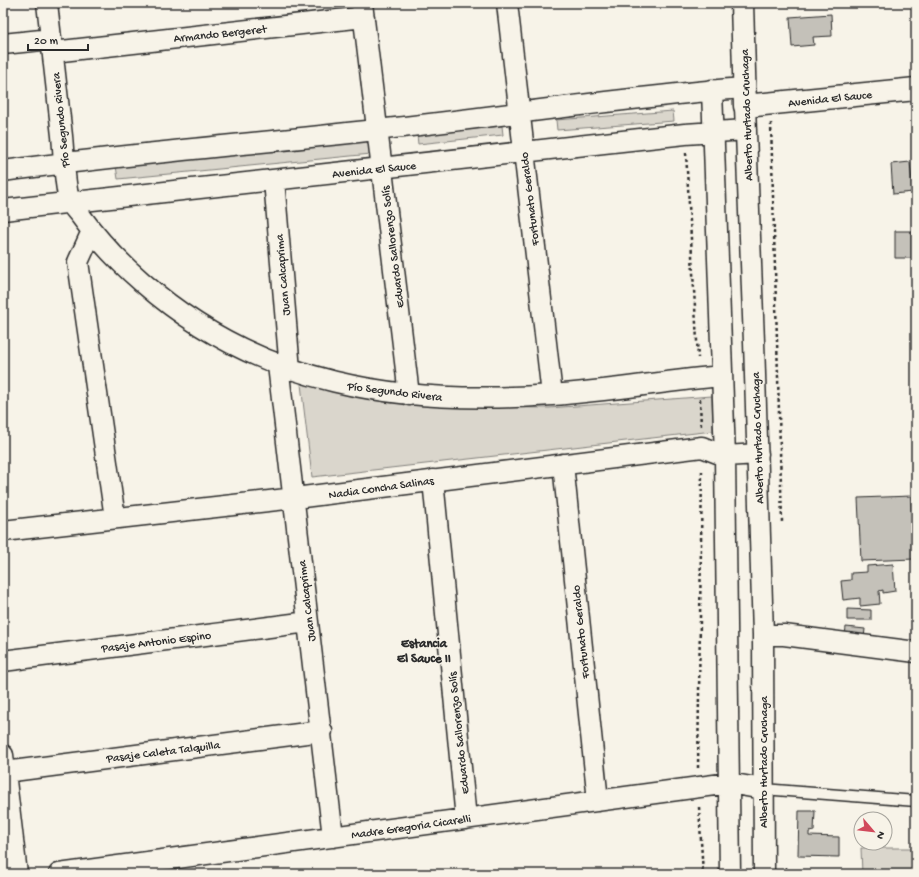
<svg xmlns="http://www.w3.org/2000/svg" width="919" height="877" font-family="'Gochi Hand',sans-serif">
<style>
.green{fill:#dad6cc;stroke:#82807c}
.building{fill:#c4c1b9;stroke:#2b2b2b}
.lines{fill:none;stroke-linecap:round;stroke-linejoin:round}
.service-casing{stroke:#2b2b2b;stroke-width:13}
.minor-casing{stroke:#2b2b2b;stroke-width:23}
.tertiary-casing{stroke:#2b2b2b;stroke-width:25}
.path{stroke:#2b2b2b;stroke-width:2.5;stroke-dasharray:3 3;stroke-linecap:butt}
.service{stroke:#f7f3e8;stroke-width:10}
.minor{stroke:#f7f3e8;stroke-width:20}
.tertiary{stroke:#f7f3e8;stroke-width:22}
.labels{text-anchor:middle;stroke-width:3;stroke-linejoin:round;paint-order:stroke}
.street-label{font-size:12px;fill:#2b2b2b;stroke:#f7f3e8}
.neighbourhood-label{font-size:13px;font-weight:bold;fill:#2b2b2b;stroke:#f7f3e8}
</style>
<rect width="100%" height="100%" fill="#f7f3e8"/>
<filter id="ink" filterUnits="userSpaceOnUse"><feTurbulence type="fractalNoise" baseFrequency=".025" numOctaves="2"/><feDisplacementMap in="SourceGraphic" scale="8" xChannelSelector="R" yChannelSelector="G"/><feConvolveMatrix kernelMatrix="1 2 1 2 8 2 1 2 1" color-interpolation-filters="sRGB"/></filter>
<g filter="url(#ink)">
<!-- green -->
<path class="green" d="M673 111 674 121 557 130 556 120Z
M502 126 503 135 418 144 417 135Z
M370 141 371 154 118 179 116 166Z
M301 384 378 399 480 407 549 408 712 396 713 431 312 477Z
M861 848H912V874H862Z"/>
<!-- building -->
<path class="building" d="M831 14 832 36 813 37 814 45 792 47 790 17Z
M910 162 913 192 893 194 891 164Z
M895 231H912V258H895Z
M911 496 914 559 861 561 858 498Z
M893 564 895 591 883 593V590L879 591 880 604 860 606V598L843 600 841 581 851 580V573L867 572V566Z
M847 609 871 610V620H847Z
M846 627 865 629 864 638 845 636Z
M799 811H815L814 831 809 832V836L839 837V857L798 856Z"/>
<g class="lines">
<!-- service casing -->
<g class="service-casing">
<path id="service" d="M763 789 916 801"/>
</g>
<!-- minor casing -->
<g class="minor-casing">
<path id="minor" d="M47 3C52 47 57 92 62 136 64 156 64 180 69 200 71 205 76 210 80 215 98 240 119 262 142 282 260 386 401 406 552 395 609 391 665 381 721 376
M362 3 409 395
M507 3 552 395
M3 44 51 39
M53 52 364 17
M712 90 725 456 730 874
M745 106 754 342 763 635 764 874
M3 171C127 154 251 144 376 130 499 117 621 97 744 88
M274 180 290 370
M3 210 685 134 746 130
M92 231 78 262 115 518
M278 365 333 837
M563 464 598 801
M433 480 466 819
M3 531 295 498 702 447 725 456 758 454
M763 635H784L916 652
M3 661 308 622
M3 755 17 874
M5 772 322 731
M59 874 729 783 763 789"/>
</g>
<!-- tertiary casing -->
<g class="tertiary-casing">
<path id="tertiary" d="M742 3 745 106 916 89"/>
</g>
<!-- path -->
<path class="path" d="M771 123 782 522
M686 153 698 358
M700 399 701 428
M698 768 702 469
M699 807 703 874
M786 867V874"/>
<!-- service -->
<use href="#service" class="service"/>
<!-- minor -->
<use href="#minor" class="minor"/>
<!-- tertiary -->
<use href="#tertiary" class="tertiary"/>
</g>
</g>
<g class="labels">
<!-- street labels -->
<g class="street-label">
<text transform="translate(220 33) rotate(-6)" y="4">Armando Bergeret</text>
<text transform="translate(830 98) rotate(-6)" y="4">Avenida El Sauce</text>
<text transform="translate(746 115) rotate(-92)" y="4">Alberto Hurtado Cruchaga</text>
<text transform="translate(60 120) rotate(-96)" y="4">Pío Segundo Rivera</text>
<text transform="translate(374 169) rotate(-6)" y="4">Avenida El Sauce</text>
<text transform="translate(529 199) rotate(-97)" y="4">Fortunato Geraldo</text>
<text transform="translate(392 247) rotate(-97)" y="4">Eduardo Sallorenzo Solís</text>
<text transform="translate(282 275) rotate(-95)" y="4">Juan Calcaprima</text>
<text transform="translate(395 391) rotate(7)" y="4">Pío Segundo Rivera</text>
<text transform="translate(757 438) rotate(-92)" y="4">Alberto Hurtado Cruchaga</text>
<text transform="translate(381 487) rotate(-8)" y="4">Nadia Concha Salinas</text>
<text transform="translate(306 601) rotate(-97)" y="4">Juan Calcaprima</text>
<text transform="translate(580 632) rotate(-96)" y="4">Fortunato Geraldo</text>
<text transform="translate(156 641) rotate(-7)" y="4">Pasaje Antonio Espino</text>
<text transform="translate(458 733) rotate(-96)" y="4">Eduardo Sallorenzo Solís</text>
<text transform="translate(163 751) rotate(-7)" y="4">Pasaje Caleta Talquilla</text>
<text transform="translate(763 762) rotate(-90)" y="4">Alberto Hurtado Cruchaga</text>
<text transform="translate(411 826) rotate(-8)" y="4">Madre Gregoria Cicarelli</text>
</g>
<!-- neighbourhood labels -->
<g class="neighbourhood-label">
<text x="424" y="647">Estancia<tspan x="424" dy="15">El Sauce II</tspan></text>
</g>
</g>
<!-- margin -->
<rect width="919" height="877" fill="none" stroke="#f7f3e8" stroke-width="16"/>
<rect x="8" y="8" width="903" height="861" fill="none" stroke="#2b2b2b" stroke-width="1.5" filter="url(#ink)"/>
<!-- north arrow -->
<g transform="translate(873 831) rotate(118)"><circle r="19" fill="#f7f3e8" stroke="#a5a39c"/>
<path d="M0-3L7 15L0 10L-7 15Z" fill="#d1495b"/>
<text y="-6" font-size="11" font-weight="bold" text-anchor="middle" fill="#2b2b2b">N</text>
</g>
<!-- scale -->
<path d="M28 44v6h60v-6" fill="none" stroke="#2b2b2b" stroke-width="2"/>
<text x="34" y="44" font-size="12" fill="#2b2b2b" stroke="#f7f3e8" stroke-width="3" paint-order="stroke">20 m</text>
</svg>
